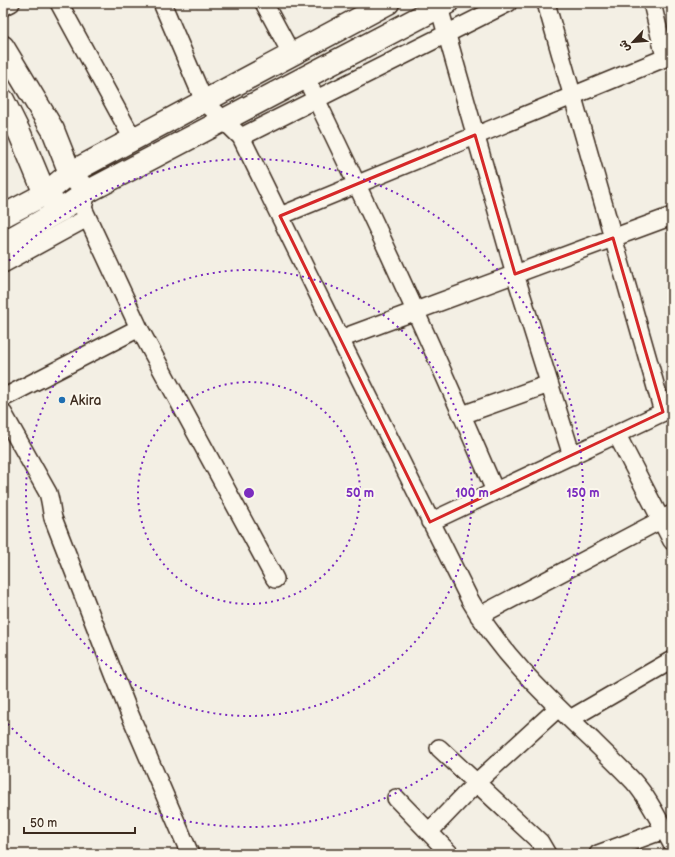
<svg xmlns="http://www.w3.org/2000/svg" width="675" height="857" font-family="'Balsamiq Sans','Playpen Sans Arabic',sans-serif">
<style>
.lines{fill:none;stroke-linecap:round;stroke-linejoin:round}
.street-casing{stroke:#3b2a1e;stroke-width:20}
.secondary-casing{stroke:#3b2a1e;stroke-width:25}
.highway-casing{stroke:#3b2a1e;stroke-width:25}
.street{stroke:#fbf7ec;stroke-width:17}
.secondary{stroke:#fbf7ec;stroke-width:22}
.highway{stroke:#fbf7ec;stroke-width:22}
.marked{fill:none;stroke:#d62828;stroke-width:3;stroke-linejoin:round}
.ring{fill:none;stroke:#7b2cbf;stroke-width:2;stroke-dasharray:2 4}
.poi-dot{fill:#1f6fb2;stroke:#fbf7ec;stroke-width:1.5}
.labels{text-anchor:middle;stroke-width:4;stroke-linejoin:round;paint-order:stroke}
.poi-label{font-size:14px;fill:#3b2a1e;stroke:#fbf7ec;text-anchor:start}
.centre{fill:#7b2cbf;stroke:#fbf7ec;stroke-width:2}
.ring-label{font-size:12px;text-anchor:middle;font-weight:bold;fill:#7b2cbf;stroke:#fbf7ec;stroke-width:4;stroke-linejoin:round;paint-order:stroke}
</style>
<rect width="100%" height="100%" fill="#f3efe4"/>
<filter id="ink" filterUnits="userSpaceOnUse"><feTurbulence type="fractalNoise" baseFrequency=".025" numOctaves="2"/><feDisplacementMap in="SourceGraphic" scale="8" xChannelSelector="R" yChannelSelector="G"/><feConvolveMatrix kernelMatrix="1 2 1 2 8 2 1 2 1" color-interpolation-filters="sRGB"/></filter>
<g filter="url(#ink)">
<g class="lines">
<!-- street casing -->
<g class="street-casing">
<path id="street" d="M59 3 133 139
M162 3 204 101 241 137 340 339 470 600C501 655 548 698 593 741 607 755 621 768 634 782 650 800 660 823 672 844
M264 3 292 55
M546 3 663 412
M652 3 665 57
M3 7 11 3
M439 7 515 274 572 456
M306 78C372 214 435 352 495 491
M241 137 508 3
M87 192 83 208 139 328 275 579
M280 216 672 55
M3 264 87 218
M340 339 672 216
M3 398 139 328
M3 413 48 493C51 502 51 510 53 518L128 710 190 854
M462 415 549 384
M617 435 672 541
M430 522 672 408
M479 616 672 514
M570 719 672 660
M439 748 540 842 547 854
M396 798 450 854
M429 832 477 782 558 708
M598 854 664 830"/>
</g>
<!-- secondary casing -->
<g class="secondary-casing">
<path id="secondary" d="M3 47 53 130 70 173 87 192
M3 100 20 134 45 194 61 210"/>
</g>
<!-- highway casing -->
<g class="highway-casing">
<path id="highway" d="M3 216 45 194 70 173 388 3
M3 243 61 210 87 192 447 3"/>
</g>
<!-- street -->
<use href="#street" class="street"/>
<!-- secondary -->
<use href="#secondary" class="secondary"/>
<!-- highway -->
<use href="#highway" class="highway"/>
</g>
</g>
<!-- marked area -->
<path class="marked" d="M475 135 515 274 613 238 663 412 430 522 280 216Z"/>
<!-- distance rings -->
<g class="ring">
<circle cx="249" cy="493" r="111"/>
<circle cx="249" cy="493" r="223"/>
<path d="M5 265A334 334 0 1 1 5 721"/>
</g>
<!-- markers -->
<circle class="poi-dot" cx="62" cy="400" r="4"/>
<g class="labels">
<!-- poi labels -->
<g class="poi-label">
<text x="70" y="405">Akira</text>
</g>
</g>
<circle cx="249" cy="493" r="6" class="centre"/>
<g class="ring-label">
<text x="360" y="497">50 m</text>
<text x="472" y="497">100 m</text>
<text x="583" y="497">150 m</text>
</g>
<!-- margin -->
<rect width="675" height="857" fill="none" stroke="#fbf7ec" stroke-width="16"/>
<rect x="8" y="8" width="659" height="841" fill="none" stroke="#3b2a1e" stroke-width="1.5" filter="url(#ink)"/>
<!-- north arrow -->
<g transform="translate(633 42) rotate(244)" stroke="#fbf7ec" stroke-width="3" paint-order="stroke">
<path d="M0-3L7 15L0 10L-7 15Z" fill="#3b2a1e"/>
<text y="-6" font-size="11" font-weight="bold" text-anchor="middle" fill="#3b2a1e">ش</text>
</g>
<!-- scale -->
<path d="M24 827v6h111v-6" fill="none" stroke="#3b2a1e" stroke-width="2"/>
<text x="30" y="827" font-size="12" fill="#3b2a1e" stroke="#fbf7ec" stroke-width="3" paint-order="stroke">50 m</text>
</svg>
